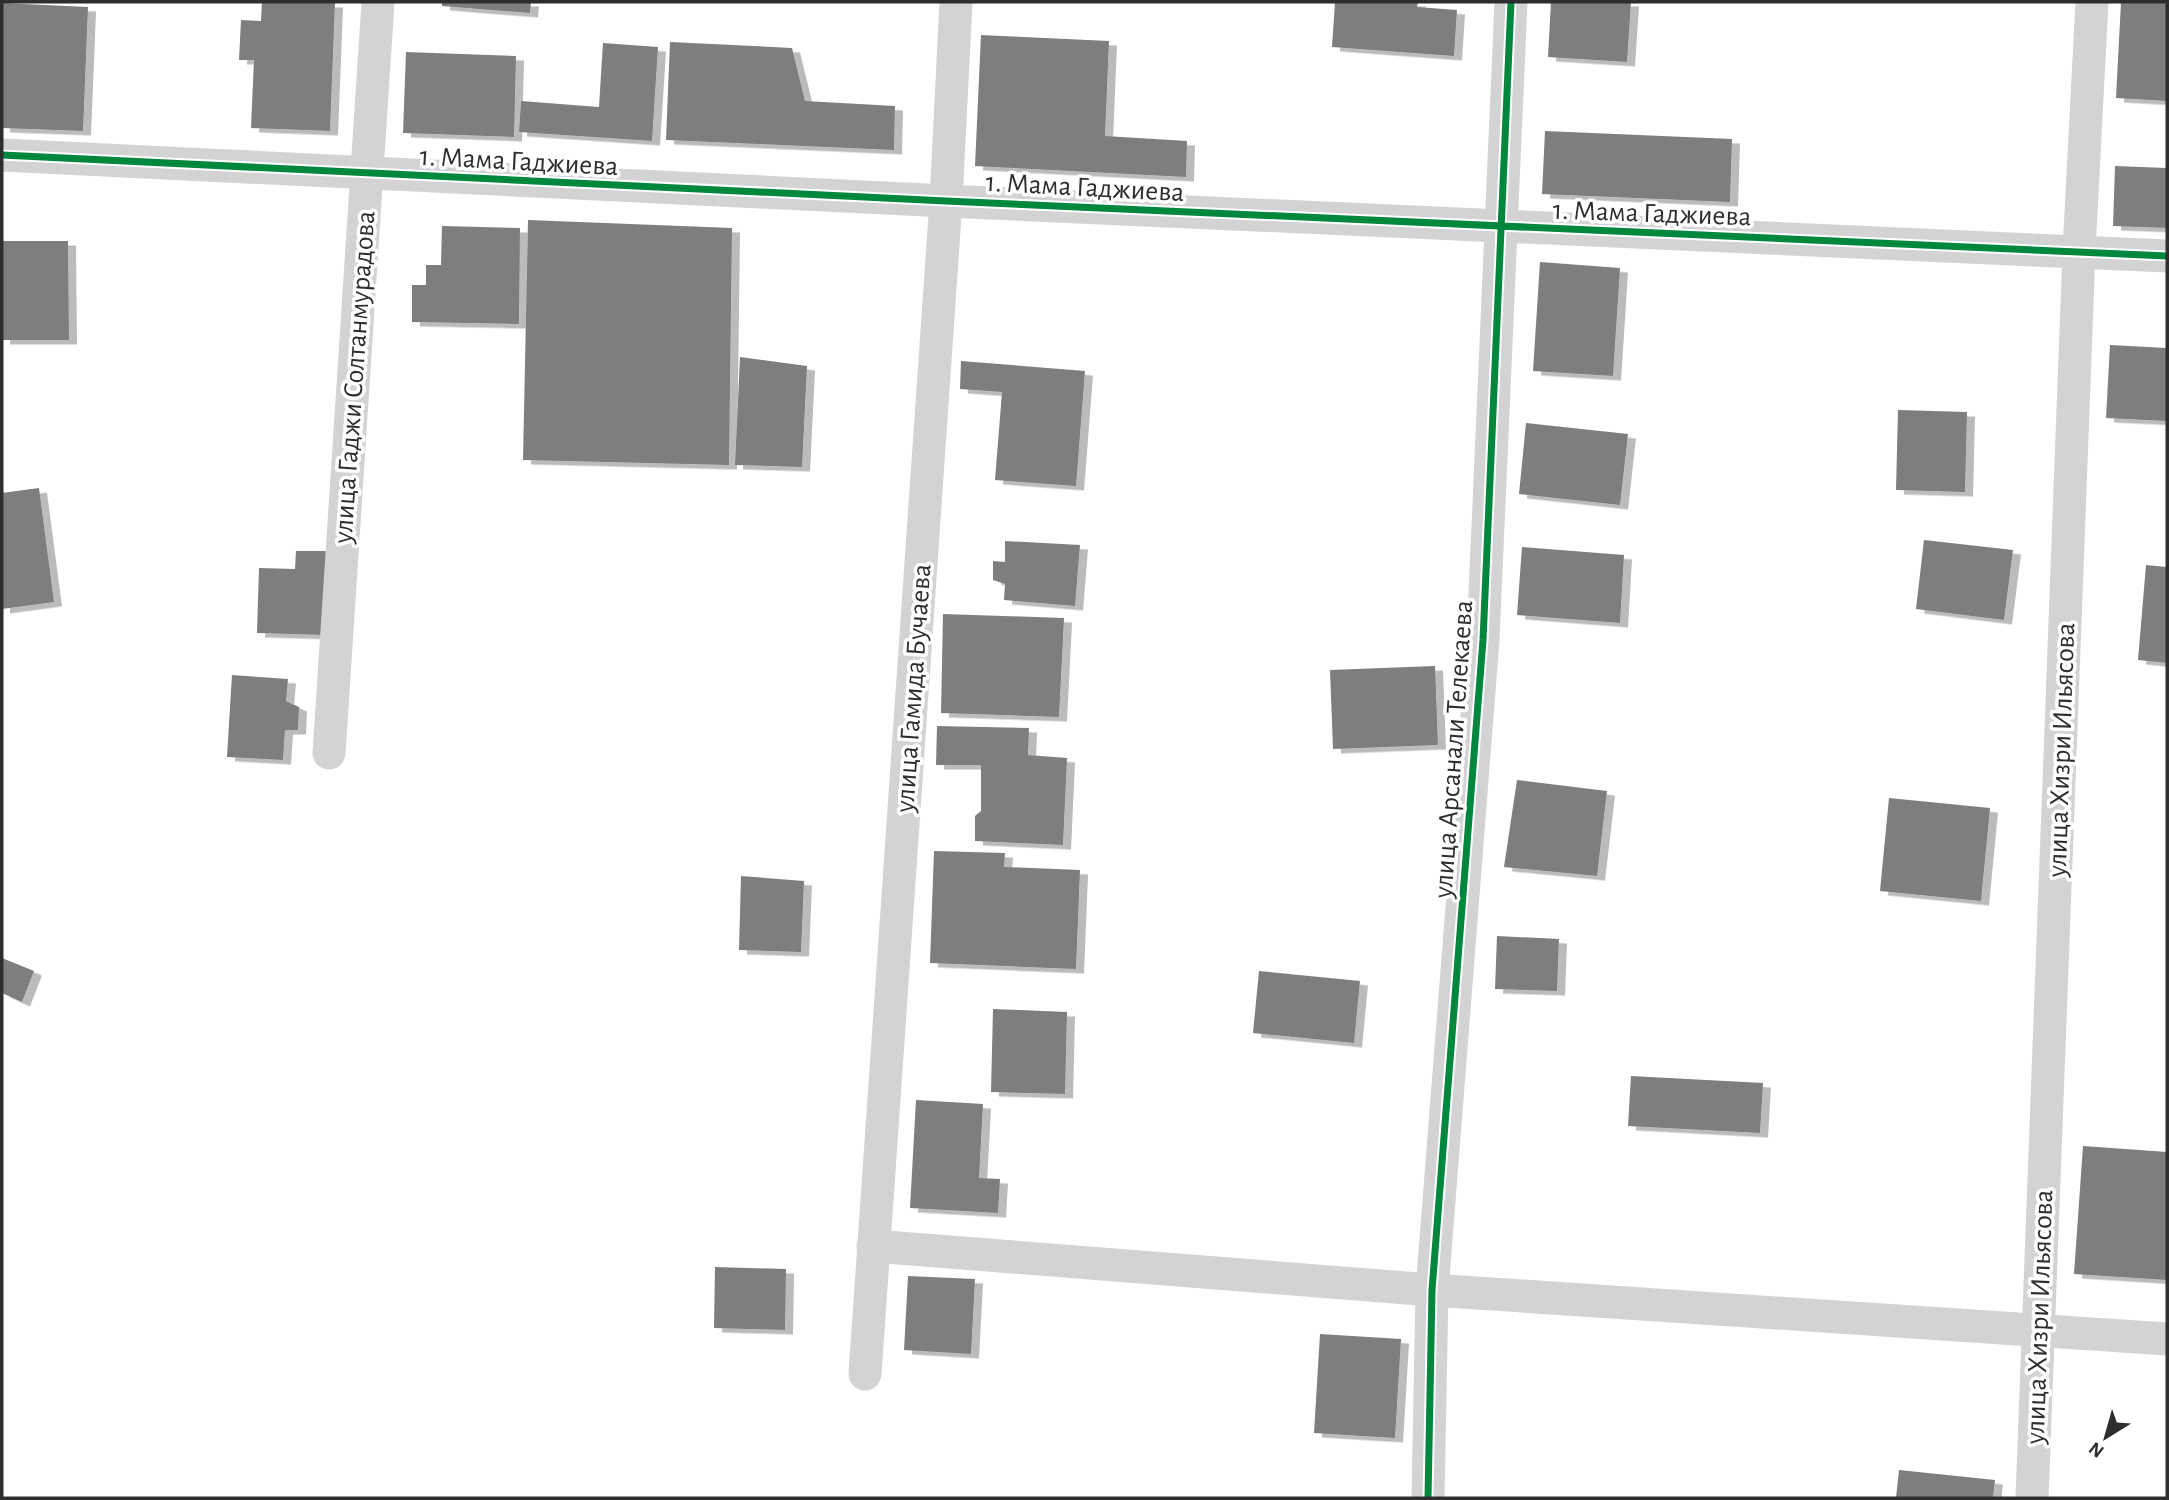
<svg xmlns="http://www.w3.org/2000/svg" width="2169" height="1500" font-family="'Alegreya Sans',sans-serif">
<style>
.building{fill:#7e7e7e;filter:url(#shadow)}
.lines{fill:none;stroke-linecap:round;stroke-linejoin:round}
.minor{stroke:#d3d3d3;stroke-width:33}
.cycleway-casing{stroke:#fff;stroke-width:11}
.cycleway{stroke:#00873e;stroke-width:7}
.labels{text-anchor:middle;stroke-width:7;stroke-linejoin:round;paint-order:stroke}
.street-label{font-size:28px;fill:#2e2e2e;stroke:#fff}
</style>
<defs>
<filter id="shadow"><feDropShadow dx="8" dy="4.5" stdDeviation="0" flood-color="#0004"/></filter>
</defs>
<rect width="100%" height="100%" fill="#fff"/>
<!-- building -->
<path class="building" d="M262 2 335 3 330 131 251 128 254 60H239L241 20 261 21Z
M442 2H531L530 13 442 6Z
M1335 2H1418L1417 7 1457 10 1454 56 1332 47Z
M1551 2H1631L1627 62 1548 57Z
M2121 2H2167V101L2116 98Z
M2 3 88 7 83 131 2 128Z
M981 35 1109 41 1105 136 1187 141 1186 177 975 166Z
M670 42 792 48 805 101 895 106 894 150 666 140Z
M603 43 658 47 652 141 519 132 521 101 599 107Z
M406 52 516 56 514 137 403 133Z
M1545 131 1732 139 1730 202 1542 194Z
M2115 166 2167 168V228L2113 226Z
M528 220 732 228 729 465 523 460Z
M442 226 520 228 519 324 412 322V285H426V265H441Z
M2 241H68L69 340H2Z
M1540 262 1620 268 1613 376 1533 371Z
M2110 345 2167 348V421L2106 418Z
M740 357 807 366 802 467 735 465Z
M961 361 1085 371 1076 486 995 480 1002 392 960 389Z
M1898 410 1967 412 1965 492 1896 490Z
M1526 423 1628 434 1620 505 1519 494Z
M39 488 54 602 2 609V493Z
M1924 540 2013 550 2004 620 1916 609Z
M1005 541 1080 545 1075 606 1004 600 1005 584 993 580V561L1005 562Z
M1522 547 1624 555 1620 623 1517 615Z
M296 551H328L326 635 257 633 259 568 295 569Z
M2146 565 2167 567V663L2138 660Z
M943 614 1064 618 1059 717 941 713Z
M1435 666 1438 745 1333 749 1330 670Z
M232 675 288 679 286 701 299 707 298 730H285L283 760 227 757Z
M937 726 1029 728 1028 755 1067 758 1063 845 975 841V816L981 811V765H936Z
M1517 780 1607 791 1597 876 1504 867Z
M1889 798 1990 808 1981 901 1880 891Z
M934 851 1005 853 1004 867 1080 870 1076 969 930 963Z
M741 876 804 881 801 952 739 950Z
M1497 936 1559 939 1557 991 1495 989Z
M2 958 34 971 22 1002 2 993Z
M1259 971 1360 981 1354 1043 1253 1033Z
M993 1009 1067 1012 1065 1094 991 1092Z
M1631 1076 1763 1083 1760 1133 1628 1126Z
M916 1100 983 1104 979 1178 1000 1179 998 1213 910 1208Z
M2083 1146 2167 1152V1280L2074 1274Z
M715 1267 786 1269 785 1330 714 1328Z
M908 1276 975 1279 971 1354 904 1350Z
M1320 1334 1401 1339 1395 1438 1314 1433Z
M1899 1470 1995 1480 1993 1498H1896Z"/>
<g class="lines">
<!-- minor -->
<path class="minor" d="M2 155 946 201 2167 256
M329 753 378 2
M873 1246 1432 1290 2167 1339
M865 1374 946 201 956 2
M1428 1498 1432 1290 1483 640 1511 2
M2032 1498 2079 251 2092 2"/>
<!-- cycleway casing -->
<g class="cycleway-casing">
<path id="cycleway" d="M2 155 946 201 2167 256
M1428 1498 1432 1290 1483 640 1511 2"/>
</g>
<!-- cycleway -->
<use href="#cycleway" class="cycleway"/>
</g>
<g class="labels">
<!-- street labels -->
<g class="street-label">
<text transform="translate(519 160) rotate(3)" y="10">1. Мама Гаджиева</text>
<text transform="translate(1085 186) rotate(3)" y="10">1. Мама Гаджиева</text>
<text transform="translate(1652 212) rotate(2)" y="10">1. Мама Гаджиева</text>
<text transform="translate(353 377) rotate(-86)" y="10">улица Гаджи Солтанмурадова</text>
<text transform="translate(912 688) rotate(-86)" y="10">улица Гамида Бучаева</text>
<text transform="translate(1452 749) rotate(-86)" y="10">улица Арсанали Телекаева</text>
<text transform="translate(2060 750) rotate(-88)" y="10">улица Хизри Ильясова</text>
<text transform="translate(2038 1317) rotate(-88)" y="10">улица Хизри Ильясова</text>
</g>
</g>
<!-- border -->
<rect width="2169" height="1500" fill="none" stroke="#2e2e2e" stroke-width="7"/>
<!-- north arrow -->
<g transform="translate(2106 1437) rotate(217)" stroke="#ffffff" stroke-width="5" paint-order="stroke">
<path d="M0-5L12 26L0 18L-12 26Z" fill="#2e2e2e"/>
<text y="-10" font-size="19" font-weight="bold" text-anchor="middle" fill="#2e2e2e">N</text>
</g>
</svg>
